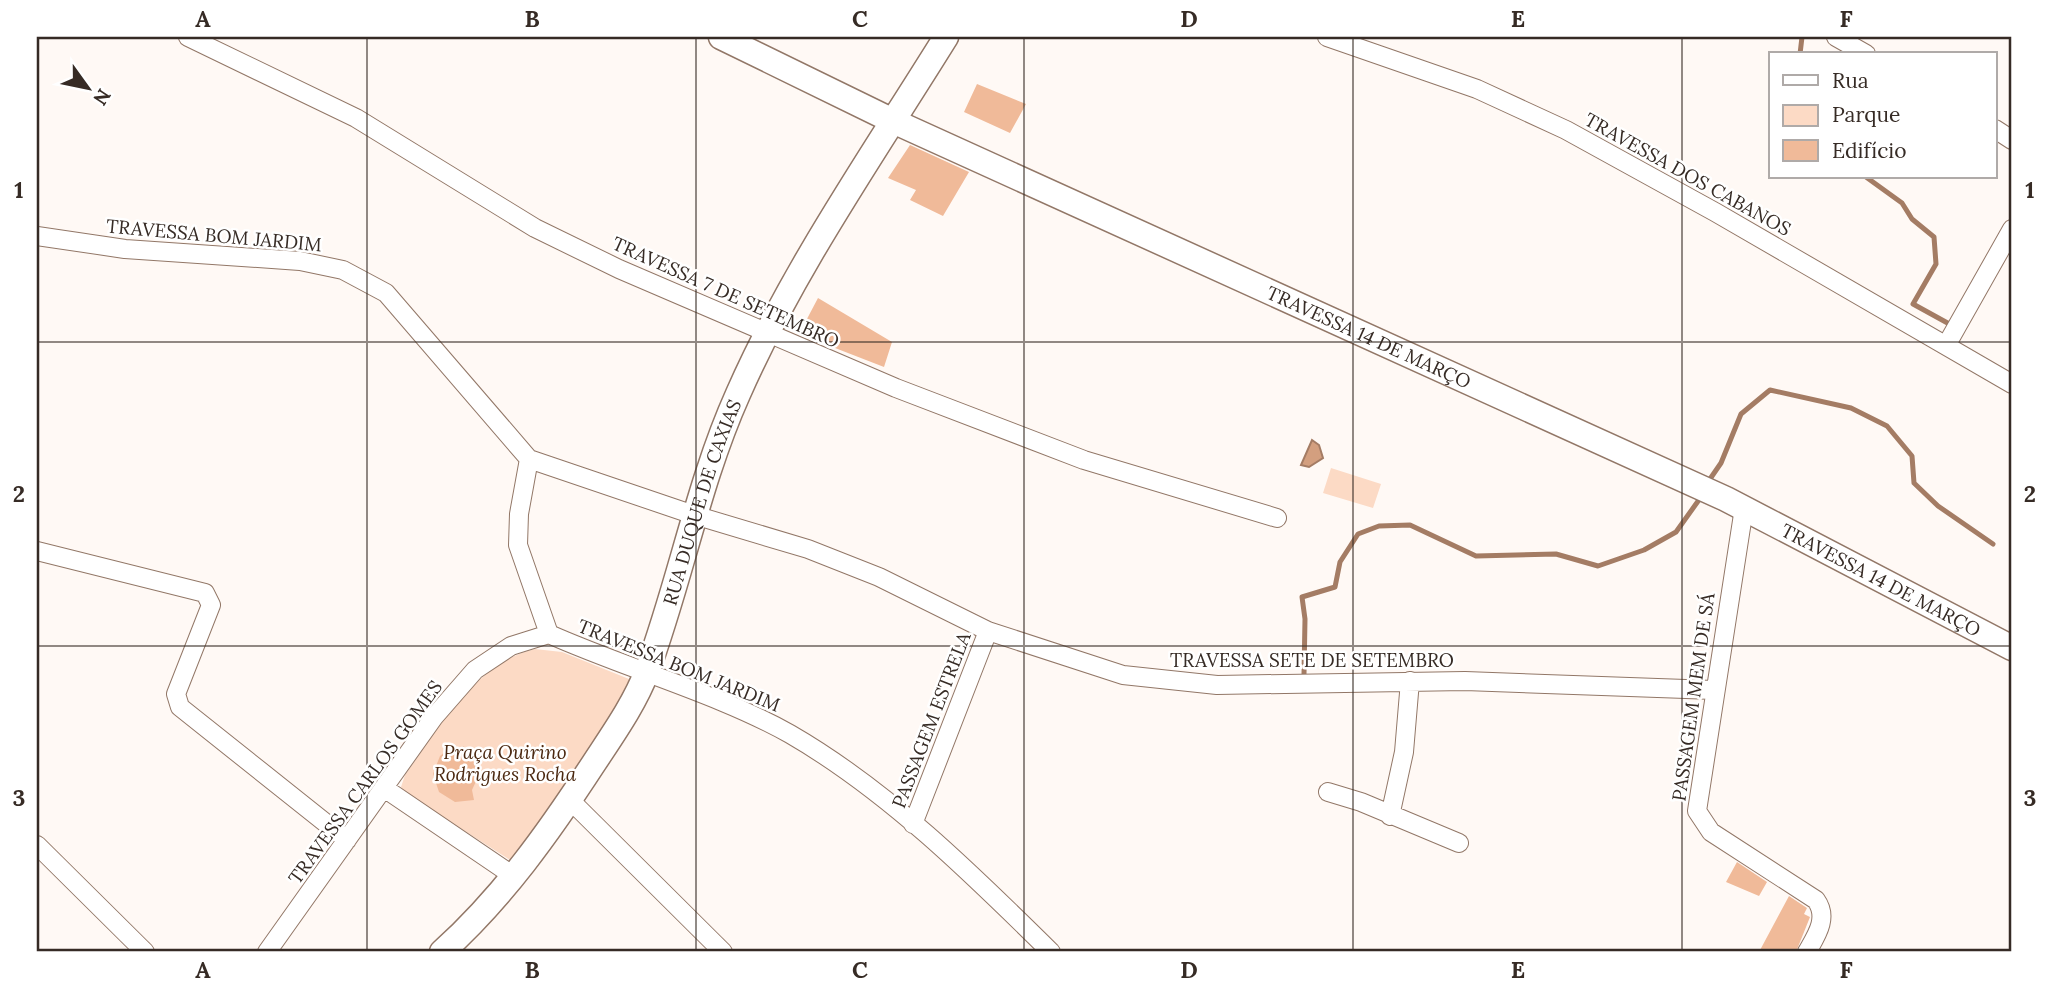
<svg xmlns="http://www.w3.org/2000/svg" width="2049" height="989" font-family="Lora,serif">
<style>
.green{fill:#fcdac5}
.water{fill:#d39f7f;stroke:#a47c64;stroke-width:2}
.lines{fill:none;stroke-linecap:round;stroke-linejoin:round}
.stream{stroke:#a47c64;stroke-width:5}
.building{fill:#f0ba99}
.street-casing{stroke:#927767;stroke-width:20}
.secondary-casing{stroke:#927767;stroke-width:27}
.street{stroke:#fff;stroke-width:18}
.secondary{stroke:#fff;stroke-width:24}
.grid{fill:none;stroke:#362b25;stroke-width:2;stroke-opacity:0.55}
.labels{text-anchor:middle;stroke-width:5;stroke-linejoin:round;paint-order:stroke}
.street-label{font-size:19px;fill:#362b25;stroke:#fff}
.park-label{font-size:19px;font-style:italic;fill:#4b2810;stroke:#fff}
.neatline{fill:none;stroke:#362b25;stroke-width:2.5}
.grid-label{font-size:23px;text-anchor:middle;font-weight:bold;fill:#362b25}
</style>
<rect width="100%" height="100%" fill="#fff9f5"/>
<!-- green -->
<path class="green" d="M1331 468 1381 484 1373 508 1323 493Z
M535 649 562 652 629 679 615 716 513 862 404 792 401 787 405 775C439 728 475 663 535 649Z"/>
<!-- water -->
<path class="water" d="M1312 440 1319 445 1323 458 1309 467 1301 465Z"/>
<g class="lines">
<!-- stream -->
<path class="stream" d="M1800 54 1802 37
M1866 177 1902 203 1912 219 1934 237 1936 264 1913 304 1953 326
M1710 479 1721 463 1741 414 1770 390 1851 408 1887 426 1912 456 1914 483 1938 506 1993 544
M1304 674 1305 619 1302 597 1335 587 1340 562 1358 534 1379 526 1410 525 1476 556 1556 554 1598 566 1644 550 1676 532 1701 497"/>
</g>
<!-- building -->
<path class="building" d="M977 84 1026 104 1010 133 964 112Z
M910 145 969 172 943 216 910 200 916 190 888 178Z
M818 298 892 342 884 367 799 334Z
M464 746 466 756 476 764 478 777 472 790 474 800 455 802 439 792 433 774 440 756 447 750Z
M1737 862 1767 882 1759 896 1726 882Z
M1789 896 1807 908 1804 914 1810 917 1796 952H1759Z"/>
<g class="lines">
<!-- street casing -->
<g class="street-casing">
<path id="street" d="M188 37 356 118 535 228 619 269 896 388 1084 460 1277 518
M1327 37 1477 89 1566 130 1715 212 2012 384
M1836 37 1866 54
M1995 129 2012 140
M37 236 125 249 300 261 343 270 386 293 529 459 519 514 518 545 549 634C625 668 719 694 790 734 887 790 972 874 1051 952
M1947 344 2012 229
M529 459 694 515 808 549 879 577 988 631 1123 675 1217 685 1465 681 1714 690
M1744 508 1697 811 1711 832 1816 900C1829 918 1816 936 1807 952
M37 551 205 593 211 605 176 694 180 707 347 840
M384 788 515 877
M1328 792 1361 802 1459 843
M570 800 723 952
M1390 816 1404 752 1410 681
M913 824 988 631
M37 845 145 952
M267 952 434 717 475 670 511 646 549 634"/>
</g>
<!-- secondary casing -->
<g class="secondary-casing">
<g id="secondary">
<path id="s1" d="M721 37 893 121 1726 499 2012 648"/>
<path id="s2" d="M442 952C503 897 549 832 594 763 613 734 635 703 647 671 681 579 698 483 738 394 793 269 874 153 946 37"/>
</g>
</g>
<!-- street -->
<use href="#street" class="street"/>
<!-- secondary -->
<use href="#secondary" class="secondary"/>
</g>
<!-- grid -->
<path class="grid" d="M367 37V952M696 37V952M1024 37V952M1353 37V952M1682 37V952M37 342H2012M37 646H2012"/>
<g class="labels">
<!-- street labels -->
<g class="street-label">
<text transform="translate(1688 174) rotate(29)" y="7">TRAVESSA DOS CABANOS</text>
<text transform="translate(214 235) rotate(5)" y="7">TRAVESSA BOM JARDIM</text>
<text transform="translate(726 292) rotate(24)" y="7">TRAVESSA 7 DE SETEMBRO</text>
<text dy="7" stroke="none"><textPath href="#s1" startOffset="714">TRAVESSA 14 DE MARÇO</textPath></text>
<text dy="7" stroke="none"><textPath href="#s2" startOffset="527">RUA DUQUE DE CAXIAS</textPath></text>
<text dy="7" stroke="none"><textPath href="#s1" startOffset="1281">TRAVESSA 14 DE MARÇO</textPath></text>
<text x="1312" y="667">TRAVESSA SETE DE SETEMBRO</text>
<text transform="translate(679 665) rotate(22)" y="7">TRAVESSA BOM JARDIM</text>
<text transform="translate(1693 697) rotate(-82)" y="7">PASSAGEM MEM DE SÁ</text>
<text transform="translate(931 720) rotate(-69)" y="7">PASSAGEM ESTRELA</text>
<text transform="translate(365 782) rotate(-54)" y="7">TRAVESSA CARLOS GOMES</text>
</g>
<!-- park labels -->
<g class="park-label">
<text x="505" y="759">Praça Quirino<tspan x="505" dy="22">Rodrigues Rocha</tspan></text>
</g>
</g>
<!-- border -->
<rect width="2049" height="989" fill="none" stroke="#ffffff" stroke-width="77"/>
<!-- legend -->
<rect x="1769" y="52" width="228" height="126" fill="#ffffff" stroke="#afaaa8" stroke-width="2"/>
<rect x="1783" y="75" width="35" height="10" fill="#ffffff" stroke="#afaaa8" stroke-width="2"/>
<text x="1832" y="88" font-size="21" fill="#362b25">Rua</text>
<rect x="1783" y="105" width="35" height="21" fill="#fcdac5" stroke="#afaaa8" stroke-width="2"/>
<text x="1832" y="122" font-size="21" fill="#362b25">Parque</text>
<rect x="1783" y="140" width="35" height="21" fill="#f0ba99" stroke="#afaaa8" stroke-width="2"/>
<text x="1832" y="158" font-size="21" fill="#362b25">Edifício</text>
<!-- north arrow -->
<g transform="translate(88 88) rotate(123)" stroke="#ffffff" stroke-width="5" paint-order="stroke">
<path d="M0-5L12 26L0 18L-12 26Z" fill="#362b25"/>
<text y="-10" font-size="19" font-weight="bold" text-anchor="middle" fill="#362b25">N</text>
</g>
<rect x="38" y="38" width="1972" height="912" class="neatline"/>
<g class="grid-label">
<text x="203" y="27">A</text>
<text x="532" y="27">B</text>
<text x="860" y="27">C</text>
<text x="1189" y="27">D</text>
<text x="1518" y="27">E</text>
<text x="1846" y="27">F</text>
<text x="19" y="198">1</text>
<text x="2030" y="198">1</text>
<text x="19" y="502">2</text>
<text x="2030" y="502">2</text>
<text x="19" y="806">3</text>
<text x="2030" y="806">3</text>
<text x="203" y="978">A</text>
<text x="532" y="978">B</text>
<text x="860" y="978">C</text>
<text x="1189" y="978">D</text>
<text x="1518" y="978">E</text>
<text x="1846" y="978">F</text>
</g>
</svg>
